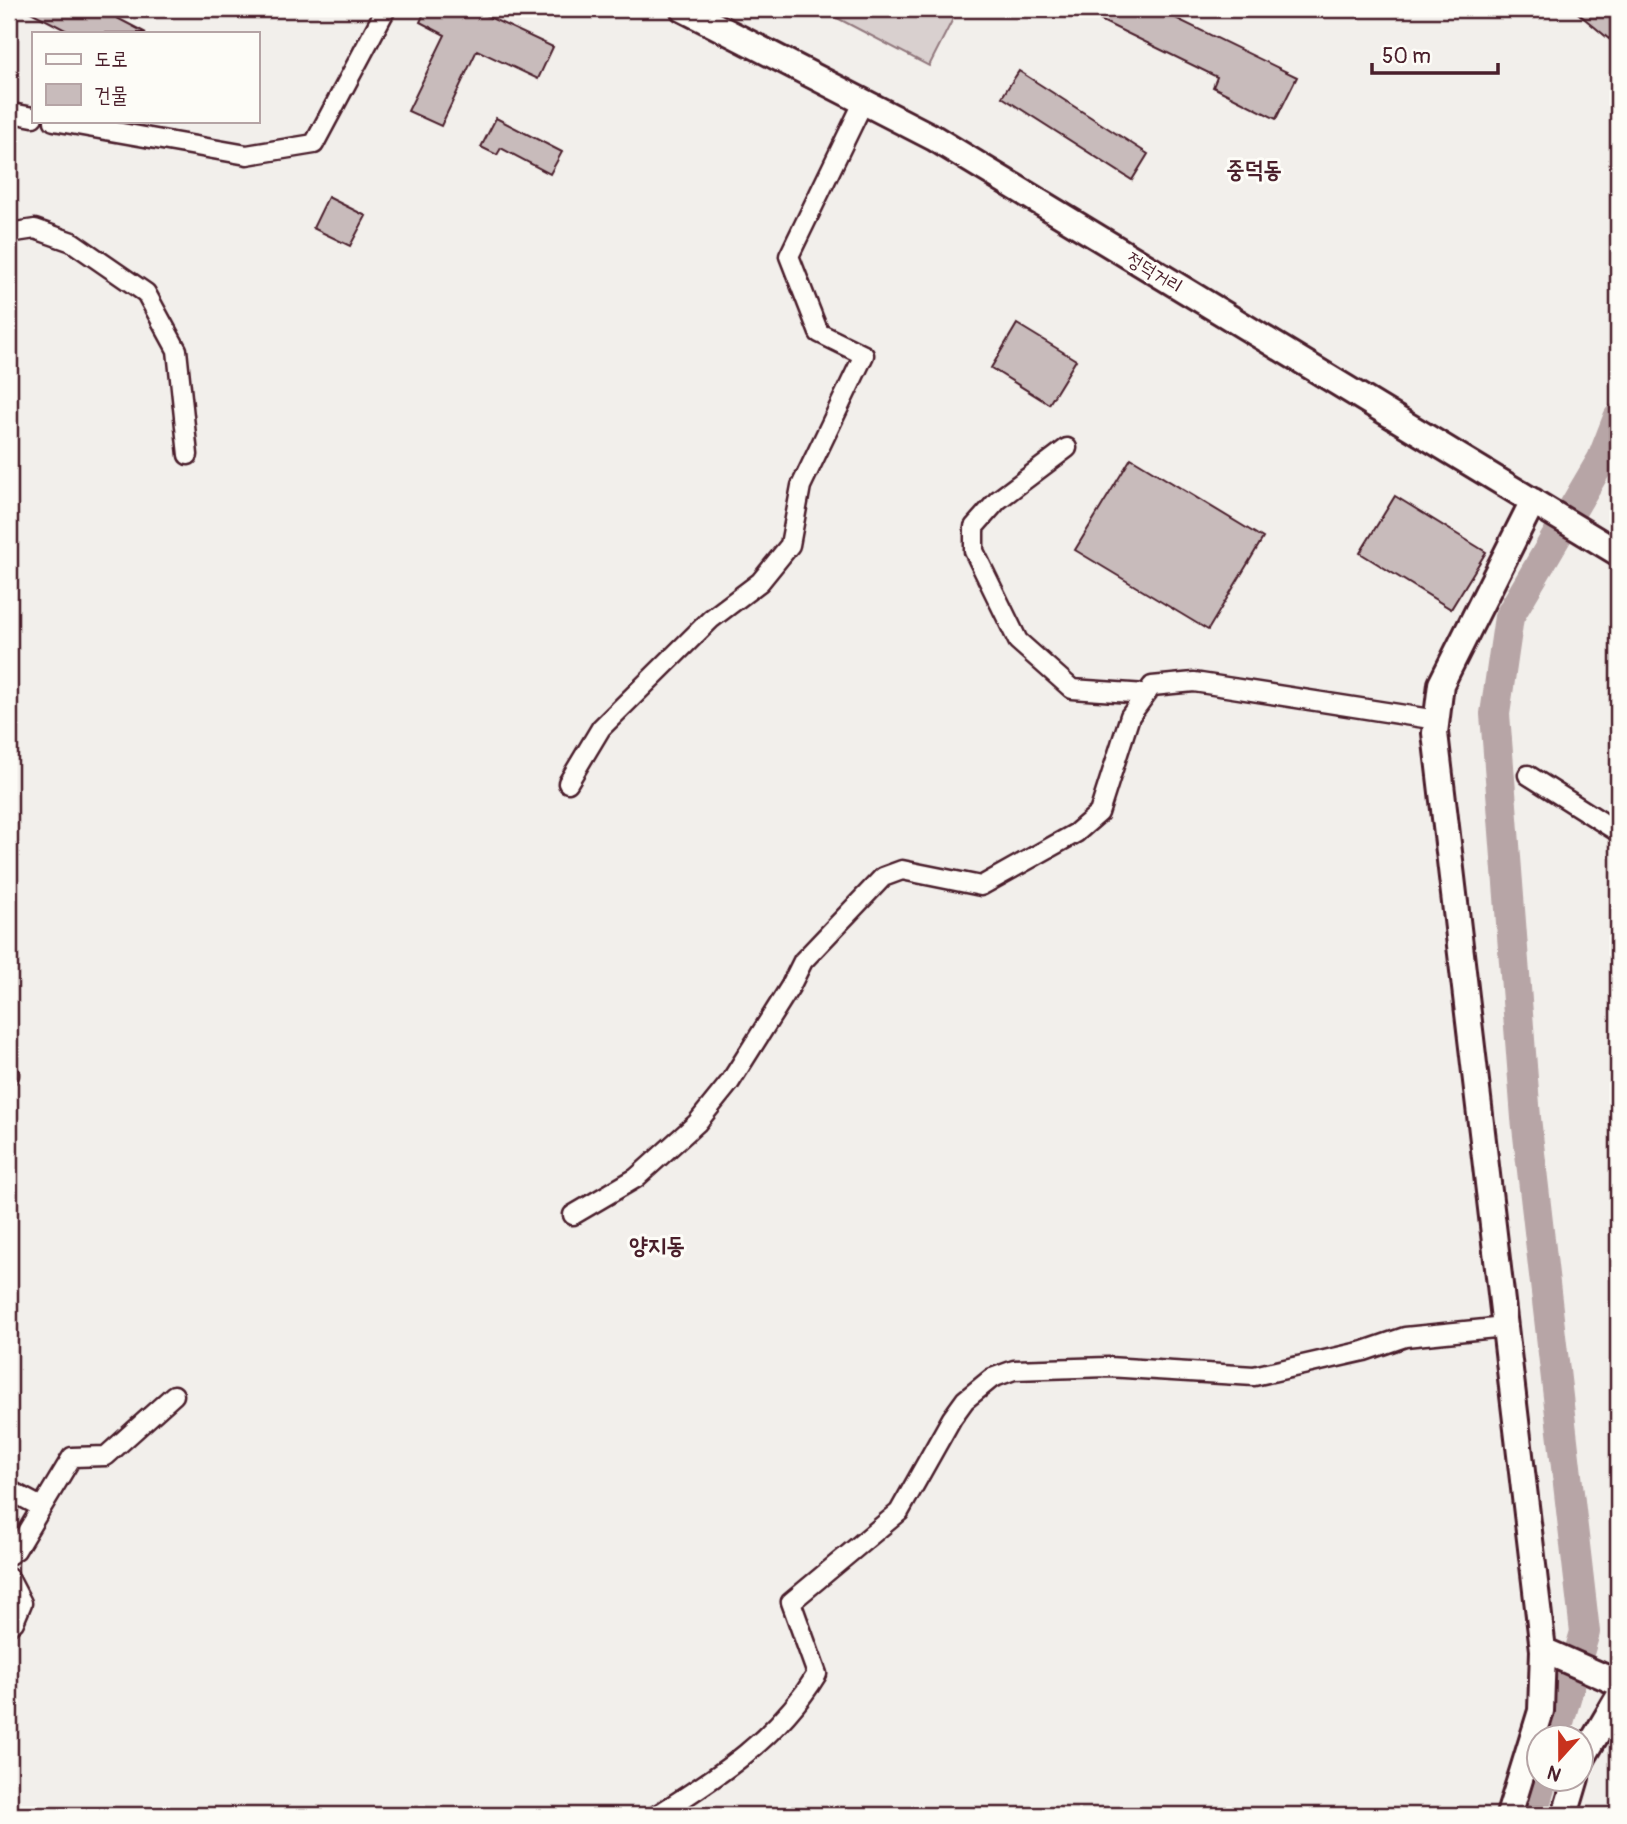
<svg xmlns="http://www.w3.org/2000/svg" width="1627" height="1824" font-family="Pangolin,'Poor Story',sans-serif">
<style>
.green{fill:#d9d0cf;stroke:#92787d;stroke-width:2}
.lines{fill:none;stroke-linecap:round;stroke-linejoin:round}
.river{stroke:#b7a5a6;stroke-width:30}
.building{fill:#c8bbbb;stroke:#4a1f2b;stroke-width:2}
.street-casing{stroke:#4a1f2b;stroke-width:23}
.secondary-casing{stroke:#4a1f2b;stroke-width:30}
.street{stroke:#fdfcf7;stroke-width:18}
.secondary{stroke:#fdfcf7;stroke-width:24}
.labels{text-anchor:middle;stroke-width:6;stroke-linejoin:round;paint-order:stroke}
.street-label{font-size:19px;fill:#4a1f2b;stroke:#fdfcf7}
.quarter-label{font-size:23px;font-weight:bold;fill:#4a1f2b;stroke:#fdfcf7}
</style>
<rect width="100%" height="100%" fill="#f2efeb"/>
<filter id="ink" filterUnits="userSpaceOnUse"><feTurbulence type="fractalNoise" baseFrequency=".0143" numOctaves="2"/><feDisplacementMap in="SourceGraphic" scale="14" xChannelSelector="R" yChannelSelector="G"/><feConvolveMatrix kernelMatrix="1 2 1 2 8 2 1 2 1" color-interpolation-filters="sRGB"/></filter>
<g filter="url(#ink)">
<!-- green -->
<path class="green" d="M820 9H958L929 66Z"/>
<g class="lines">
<!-- river -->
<path class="river" d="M1555 1736 1585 1632 1526 1118 1495 714 1509 617 1602 459 1618 418
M1532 1815 1543 1778"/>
</g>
<!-- building -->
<path class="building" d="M25 9H100L146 33H71Z
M426 9H472L553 47 538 79 477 50 441 126 408 111 445 35 420 22Z
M1103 9H1157L1297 77 1276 119 1213 87 1217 77 1098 19Z
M1573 9H1618V29L1609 39Z
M1019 71 1148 154 1132 180 1002 97Z
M496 118 562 152 550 174 501 148 497 155 481 147Z
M328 197 366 216 350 246 313 228Z
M1017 324 1076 360 1049 404 991 368Z
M1131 458 1263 538 1208 630 1075 550Z
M1395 496 1486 552 1451 609 1360 553Z"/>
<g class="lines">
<!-- street casing -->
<g class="street-casing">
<path id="street" d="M17 114 33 117
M54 121 247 155 314 144 386 9
M9 233 35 229 72 242 146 293 177 350 188 455
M1067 448 998 500 974 527V551L1018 641 1072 689 1146 694
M1528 775 1618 832
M568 783 601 728 711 619 760 582 790 545 801 486 864 355 819 333 789 256 863 103
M9 1075V1074
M573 1215 636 1178 697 1123 730 1082 790 987 803 961 883 877 902 870 981 886 1076 833 1099 813 1130 716 1152 686 1194 682 1437 720
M9 1490 41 1507
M9 1555 16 1550 72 1457 106 1456 174 1395
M9 1578 22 1603 14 1622 9 1626
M657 1815C719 1776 778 1738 817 1674L791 1602 899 1512 952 1418 965 1400 992 1378 1014 1370 1108 1367 1254 1376 1364 1351 1405 1337 1505 1327"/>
</g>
<!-- secondary casing -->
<g class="secondary-casing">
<path id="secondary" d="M683 9 934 138 1618 553
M1543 1650 1618 1683
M1582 1759 1618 1698
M1509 1815 1541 1711 1543 1650 1435 733 1441 684 1533 501
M1565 1815 1576 1778"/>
</g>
<!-- street -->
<use href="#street" class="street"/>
<!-- secondary -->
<use href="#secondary" class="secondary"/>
</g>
</g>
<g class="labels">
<!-- street labels -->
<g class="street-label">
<text transform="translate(1155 272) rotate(31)" y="7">정덕거리</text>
</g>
<!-- quarter labels -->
<g class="quarter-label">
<text x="1254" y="177">중덕동</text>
<text x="657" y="1253">양지동</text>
</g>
</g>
<!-- margin -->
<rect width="1627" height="1824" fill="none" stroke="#fdfcf7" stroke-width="35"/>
<rect x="18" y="18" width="1592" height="1789" fill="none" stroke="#4a1f2b" stroke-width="2.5" filter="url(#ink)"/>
<!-- legend -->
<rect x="32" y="32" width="228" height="91" fill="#fdfcf7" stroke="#b5a4a5" stroke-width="2"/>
<rect x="46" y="54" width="35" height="10" fill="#fdfcf7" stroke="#b5a4a5" stroke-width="2"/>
<text x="94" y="66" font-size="21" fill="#4a1f2b">도로</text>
<rect x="46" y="84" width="35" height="21" fill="#c8bbbb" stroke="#b5a4a5" stroke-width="2"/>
<text x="94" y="102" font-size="21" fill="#4a1f2b">건물</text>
<!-- north arrow -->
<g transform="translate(1560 1758) rotate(201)"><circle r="33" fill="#fdfcf7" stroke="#b5a4a5" stroke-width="2"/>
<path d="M0-5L12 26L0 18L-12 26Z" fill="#c8321e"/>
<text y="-10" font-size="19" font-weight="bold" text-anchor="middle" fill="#4a1f2b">N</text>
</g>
<!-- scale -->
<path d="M1372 63v10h126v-10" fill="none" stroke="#4a1f2b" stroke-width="3.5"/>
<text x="1382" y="63" font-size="21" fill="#4a1f2b" stroke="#fdfcf7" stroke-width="5" paint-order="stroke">50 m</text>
</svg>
